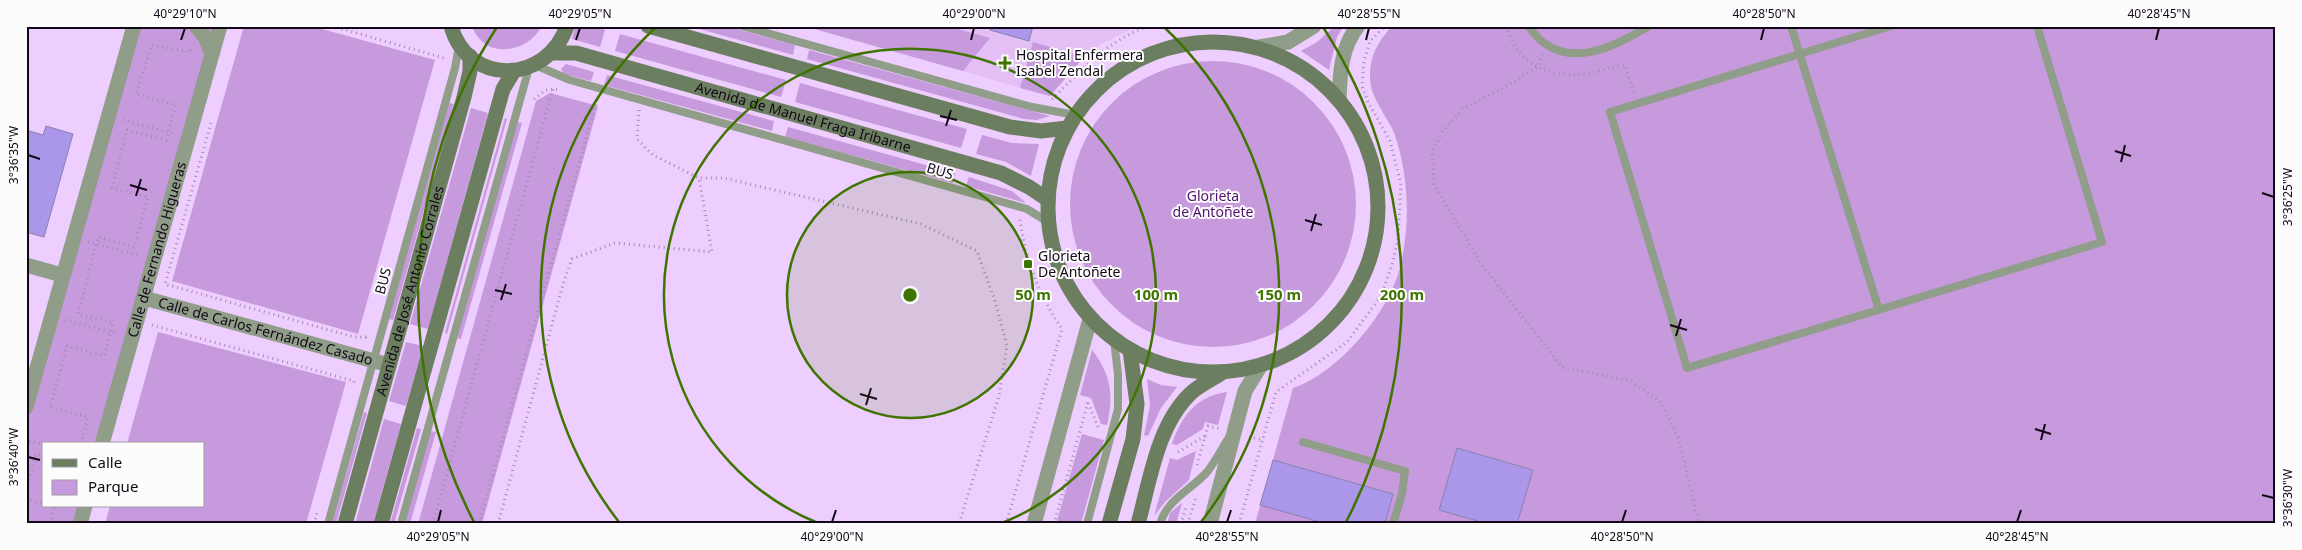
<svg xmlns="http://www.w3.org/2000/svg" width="2302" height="550" font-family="'Noto Sans',sans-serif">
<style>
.built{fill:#e3bff6}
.green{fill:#c79add}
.building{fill:#aa97e9;stroke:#8b80b1}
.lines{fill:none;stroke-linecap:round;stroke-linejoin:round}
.path{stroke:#a38bb0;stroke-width:3;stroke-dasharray:1 4;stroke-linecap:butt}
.lane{stroke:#909d88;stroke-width:8}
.street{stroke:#909d88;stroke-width:15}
.secondary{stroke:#6c7e60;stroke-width:15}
.ticks{fill:none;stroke:#130818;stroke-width:2}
.ring{fill:none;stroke:#3f7400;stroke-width:2.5}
.poi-dot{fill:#3f7400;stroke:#fcfcfc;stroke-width:2}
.labels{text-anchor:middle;stroke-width:4;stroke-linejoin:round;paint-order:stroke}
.poi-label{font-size:14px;fill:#130818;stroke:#fcfcfc;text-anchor:start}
.street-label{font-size:14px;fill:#130818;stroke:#fcfcfc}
.park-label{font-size:14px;fill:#53126c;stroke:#fcfcfc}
.centre{fill:#3f7400;stroke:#fcfcfc;stroke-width:2.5}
.ring-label{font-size:15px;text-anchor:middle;font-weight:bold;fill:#3f7400;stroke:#fcfcfc;stroke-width:4;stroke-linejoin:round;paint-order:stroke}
.neatline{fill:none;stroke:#130818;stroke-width:2}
.ticks-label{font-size:12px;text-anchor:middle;fill:#130818}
</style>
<rect width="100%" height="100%" fill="#edcefe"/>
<!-- built -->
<path class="built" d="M804 26H1137L1101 44 1084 57 1050 96Z"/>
<!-- green -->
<path class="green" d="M139 26H213L96 444H44V506H78L73 524H26V426Z
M244 26H311L435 60 358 334 172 281Z
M472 26H542C527 54 484 60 472 26Z
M575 26H591L605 30 600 47 572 39Z
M689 26H726L795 45 793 55Z
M804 26H947L990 38 963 71Z
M1335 26H1344L1337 37 1329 70 1301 51 1317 42Z
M1392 26H2276V524H1255L1293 388C1338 373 1389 313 1400 267 1409 231 1409 193 1401 157 1399 148 1396 137 1392 128 1384 113 1369 94 1370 76 1370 55 1378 42 1392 26Z
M620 34 786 80 781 97 615 51Z
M1033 42 1084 57 1050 96 1020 88Z
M809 50 1050 116 1037 120 1024 119 807 59Z
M1070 204a143 143 0 1 1 286 0a143 143 0 1 1-286 0Z
M566 64 594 72 591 81 564 74 561 69Z
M607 75 774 121 772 131 604 85Z
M800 83 967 129 961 148 795 102Z
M550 93 598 106 482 524H418L536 101Z
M449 103 454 104 393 320 389 319Z
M471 108 488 113 428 329 410 324Z
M505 118 507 119 447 334 445 333Z
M517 122 522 123 461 339 457 338Z
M788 127 955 173 953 183 785 137Z
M982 135 1012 143 1039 144 1031 176 1006 162 976 154Z
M969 177 1012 191 1026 203 966 186Z
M158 332 346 382 306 524H105L110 506H204V444H127Z
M406 342 423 346 406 406 389 401Z
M1092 350C1111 374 1114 396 1107 425L1101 424 1091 398 1080 395Z
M1147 379 1161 385 1177 387 1161 408 1148 436 1144 435 1150 406Z
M1227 392 1218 425 1205 422 1203 429 1177 445 1172 444C1181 417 1196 396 1227 392Z
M364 412 367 413 336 524H332Z
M384 419 401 424 373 524H355Z
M417 428 421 429 394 524H390Z
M430 431 436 432 410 524H404Z
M1082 434 1104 440 1081 524H1056Z
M1196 451 1189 480 1165 502 1154 516 1170 458 1177 460Z
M1182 503 1176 524H1167L1170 513Z"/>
<!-- building -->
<path class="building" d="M990 26H1033L1029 41 990 30Z
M46 126 73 134 44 237 26 232V130L43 135Z
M1457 448 1533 470 1517 524H1488L1439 510Z
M1273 460 1393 494 1385 524H1327L1260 505Z"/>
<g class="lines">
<!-- path -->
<path class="path" d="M332 26 444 58V60
M1507 26C1514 59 1543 76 1576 75 1592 75 1609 66 1625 65L1634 93
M1542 54 1538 67 1503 88 1462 109 1442 132 1432 152 1434 185 1482 265 1562 367 1631 381 1661 402 1679 440 1699 524
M534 99 546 90 560 89
M1052 99C1082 70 1108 39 1150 26
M639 110 637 139 653 155 699 178H723L921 224 977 251 995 301 1007 346 999 396 959 524
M123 120 175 134
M211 123 165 284 354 337H366L367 334
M88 242 141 256
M65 320 117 334
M152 325 354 381 353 384
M1088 403 1099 429
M1249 437 1263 440
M29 441 44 445
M81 444 88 417 50 407 67 346 104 356 113 323 78 314 98 237 134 247 148 197 112 188 127 130 166 140 176 105 136 94 152 45 190 52 192 46
M1178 452 1205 436
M1197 465 1208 426 1221 429
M26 490 36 454 44 456
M26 499 44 504
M50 524 54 507 52 506
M314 524 317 513
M433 524 553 88
M479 524 597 99
M498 524 563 284 572 259 615 243 712 252 699 178
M1006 524 1062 329C1039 295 1025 260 1020 219
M1054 524 1088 402
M1181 524 1186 507
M1188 524 1196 497
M1239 524 1276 392 1347 342 1381 296 1392 265 1398 239 1401 184 1390 141 1368 102 1362 86 1364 61 1370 41 1385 26"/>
<!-- lane -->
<path class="lane" d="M742 26 1032 107 1075 115
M1528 26C1533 32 1538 39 1544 43 1577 67 1619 44 1649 26
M1791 26 1879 310
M1891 26 1610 112 1687 368 2102 242 2037 26
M535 65 570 80 1027 209 1048 222
M1303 442 1405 471 1402 494 1393 524
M328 524 455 68 459 46
M401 524 529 68
M1087 524 1118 409V374L1114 340
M1160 524C1167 499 1191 490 1207 472 1215 462 1221 450 1228 439"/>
<!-- street -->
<g class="street">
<path d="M196 26 205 37 212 54"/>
<path d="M1259 47 1288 42 1314 26"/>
<path d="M1339 100C1340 73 1341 47 1358 26"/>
<path d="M26 265 62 275"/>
<path id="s1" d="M144 298 389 365"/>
<path d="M26 407 134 26"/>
<path id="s2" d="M102 444 220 26"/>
<path d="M80 524 85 506"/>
<path d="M1034 524 1090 319"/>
<path d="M1210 524 1245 391 1261 365"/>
</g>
<!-- secondary -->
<g class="secondary">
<path d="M451 26C468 87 547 84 567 26"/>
<path d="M648 26 1010 127 1041 131 1067 128"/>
<circle cx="1213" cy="207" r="165"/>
<path id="s3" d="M552 53H576L1001 173 1029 187 1047 199"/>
<path id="s4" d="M345 524 464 97 470 71V56"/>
<path d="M381 524 503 89 514 71"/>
<path d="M1109 524 1133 439 1137 404 1130 350"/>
<path d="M1138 524C1150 481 1157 425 1191 393 1199 385 1213 379 1223 372"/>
</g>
</g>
<!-- ticks -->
<path class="ticks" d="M181 40 185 28M576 40 580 28M971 40 974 28M1366 40 1369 28M1761 40 1764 28M2156 40 2159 28M940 116 957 120M946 126 951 110M2115 151 2131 156M28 155 40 159M2121 162 2125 145M130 185 147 190M2262 193 2274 197M136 196 141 179M1305 220 1322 225M1311 231 1316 214M495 290 512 294M501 300 506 284M1670 325 1687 330M1676 336 1681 319M860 394 877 399M866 405 871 388M2035 429 2051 434M2041 440 2045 424M28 457 40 460M2262 495 2274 498M438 522 441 510M832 522 836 510M1227 522 1231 510M1622 522 1626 510M2017 522 2021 510"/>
<!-- distance rings -->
<circle cx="910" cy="295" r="123" fill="#3f7400" fill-opacity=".12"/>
<g class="ring">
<circle cx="910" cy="295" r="123"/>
<path d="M818 523A246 246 0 1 1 1002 523"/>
<path d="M619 522A369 369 0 0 1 656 27M1164 27A369 369 0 0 1 1201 522"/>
<path d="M474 522A492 492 0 0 1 497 27M1323 27A492 492 0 0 1 1346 522"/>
</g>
<!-- markers -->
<g class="poi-dot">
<path d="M1002.5 55.5h5v5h5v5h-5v5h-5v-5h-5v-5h5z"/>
<rect x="1023" y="259" width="10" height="10" rx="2.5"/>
</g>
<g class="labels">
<!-- poi labels -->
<g class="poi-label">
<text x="1016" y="60">Hospital Enfermera<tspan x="1016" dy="16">Isabel Zendal</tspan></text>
<text x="1038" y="261">Glorieta<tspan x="1038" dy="16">De Antoñete</tspan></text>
</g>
<!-- street labels -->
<g class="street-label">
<text dy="5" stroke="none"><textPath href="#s3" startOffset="260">Avenida de Manuel Fraga Iribarne</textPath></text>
<text transform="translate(940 171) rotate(16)" y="5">BUS</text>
<text dy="5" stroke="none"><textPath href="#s2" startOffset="202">Calle de Fernando Higueras</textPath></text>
<text transform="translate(383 281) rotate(-75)" y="5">BUS</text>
<text dy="5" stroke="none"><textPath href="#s4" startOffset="242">Avenida de José Antonio Corrales</textPath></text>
<text dy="5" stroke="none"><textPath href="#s1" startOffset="126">Calle de Carlos Fernández Casado</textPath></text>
</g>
<!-- park labels -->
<g class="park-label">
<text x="1213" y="201">Glorieta<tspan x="1213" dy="16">de Antoñete</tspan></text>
</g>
</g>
<circle cx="910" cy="295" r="8" class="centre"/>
<g class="ring-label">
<text x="1033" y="300">50 m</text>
<text x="1156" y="300">100 m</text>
<text x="1279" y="300">150 m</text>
<text x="1402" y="300">200 m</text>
</g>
<!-- border -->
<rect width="2302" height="550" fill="none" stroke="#fcfcfc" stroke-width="55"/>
<!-- legend -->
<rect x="42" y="442" width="162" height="65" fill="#fcfcfc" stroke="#9f9aa1"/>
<rect x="52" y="459" width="25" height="8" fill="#6c7e60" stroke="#9f9aa1"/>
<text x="88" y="468" font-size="15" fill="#130818">Calle</text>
<rect x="52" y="480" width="25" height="15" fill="#c79add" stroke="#9f9aa1"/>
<text x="88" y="492" font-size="15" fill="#130818">Parque</text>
<rect x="28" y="28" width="2246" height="494" class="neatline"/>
<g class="ticks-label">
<text x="185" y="18">40°29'10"N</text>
<text x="580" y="18">40°29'05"N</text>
<text x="974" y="18">40°29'00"N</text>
<text x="1369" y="18">40°28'55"N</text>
<text x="1764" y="18">40°28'50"N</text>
<text x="2159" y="18">40°28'45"N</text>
<text transform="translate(14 155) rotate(-90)" y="4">3°36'35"W</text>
<text transform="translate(2288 197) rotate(-90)" y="4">3°36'25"W</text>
<text transform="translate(14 457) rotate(-90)" y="4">3°36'40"W</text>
<text transform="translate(2288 498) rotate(-90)" y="4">3°36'30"W</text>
<text x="438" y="541">40°29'05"N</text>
<text x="832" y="541">40°29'00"N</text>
<text x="1227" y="541">40°28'55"N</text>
<text x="1622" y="541">40°28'50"N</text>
<text x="2017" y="541">40°28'45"N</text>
</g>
</svg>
